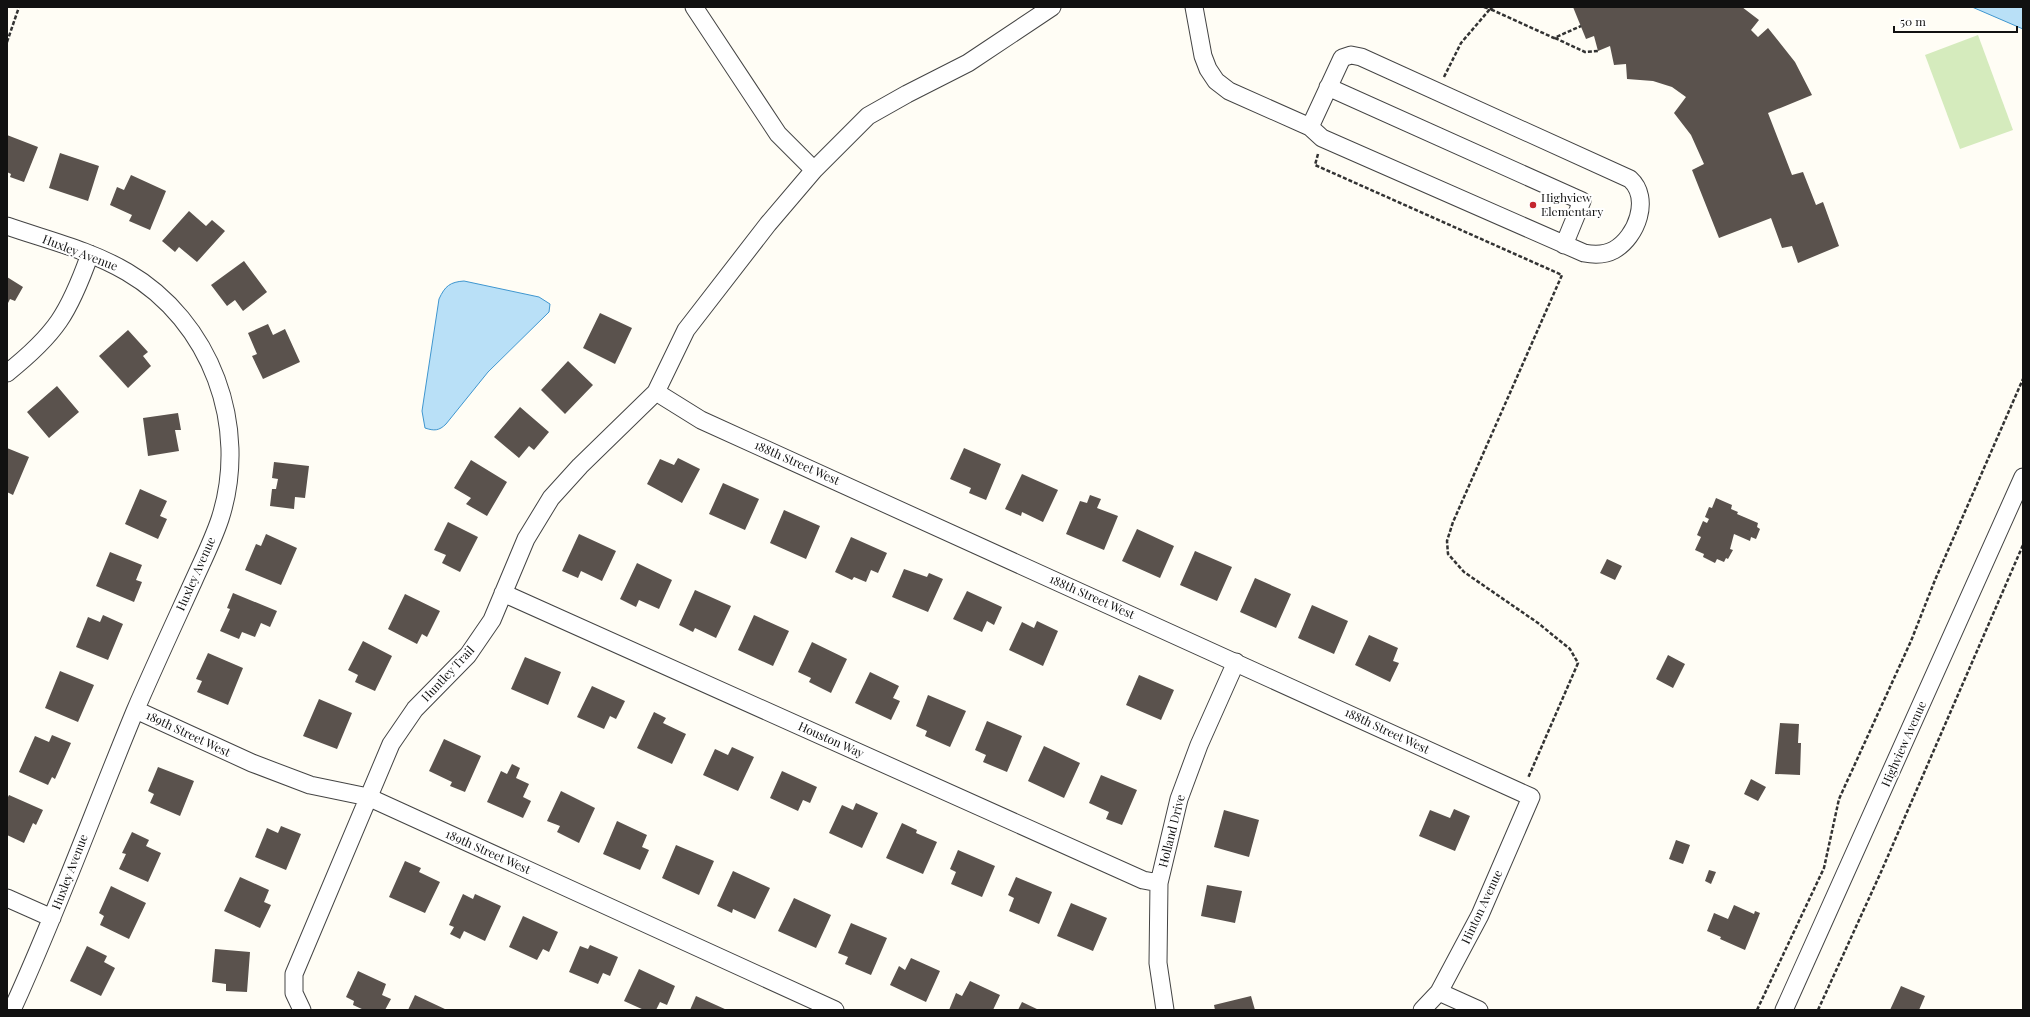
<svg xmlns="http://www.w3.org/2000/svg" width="2030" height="1017" font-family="'Playfair Display',serif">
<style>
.green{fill:#d5ebbd}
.water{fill:#b9e0f7;stroke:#3f96cf}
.building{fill:#5a524d}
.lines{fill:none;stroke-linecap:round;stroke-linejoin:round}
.minor-casing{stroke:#444;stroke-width:19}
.path{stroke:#333;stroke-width:2.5;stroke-dasharray:4 2;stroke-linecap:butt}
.minor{stroke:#fff;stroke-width:17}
.poi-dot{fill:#c4262e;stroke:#fff;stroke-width:1.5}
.labels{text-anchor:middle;stroke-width:4;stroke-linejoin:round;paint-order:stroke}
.poi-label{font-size:12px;fill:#111;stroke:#fff;text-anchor:start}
.street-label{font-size:12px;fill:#111;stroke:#fff}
</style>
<rect width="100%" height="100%" fill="#fffdf5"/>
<!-- green -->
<path class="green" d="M1978 35 2013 130 1960 149 1925 55Z"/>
<!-- water -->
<path class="water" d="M1972 7H2023V29Z
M464 281 539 297 550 304 549 312 488 372 446 424C439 431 434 431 425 428L422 411 439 299C445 286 450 282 464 281Z"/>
<!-- building -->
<path class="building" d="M1573 7H1742L1759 20 1751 30 1758 37 1768 28 1795 62 1812 95 1768 113 1792 175 1803 172 1816 205 1823 202 1839 246 1798 263 1792 246 1782 248 1771 218 1719 238 1692 170 1704 164 1691 135 1674 113 1686 97 1672 87 1653 81 1627 79 1626 64 1614 65 1610 46 1598 51 1594 36 1586 39Z
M7 135 38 147 24 182 10 177 11 174 7 172Z
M60 153 99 166 88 201 49 188Z
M131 175 166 191 150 230 129 221 132 215 110 205 117 187 124 190Z
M189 211 206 226 212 220 225 231 197 262 179 247 175 252 162 241Z
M244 261 267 292 243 311 235 300 227 306 211 285Z
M7 277 23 287 15 301 10 299 7 305Z
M600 313 632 328 615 364 583 348Z
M268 324 273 335 285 329 300 362 263 379 252 356 257 354 248 333Z
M128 330 148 352 143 356 151 366 128 388 99 356Z
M568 361 593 385 565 414 541 390Z
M57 386 79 412 49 438 27 412Z
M520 407 549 432 534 450 529 446 519 458 494 437Z
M178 413 181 430H175L179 451 148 456 143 418Z
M7 448 29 457 13 495 7 492Z
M964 448 1001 464 986 500 969 493 971 488 950 479Z
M678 458 700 469 682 503 647 484 660 459 674 465Z
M471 460 507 482 487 516 466 504 471 498 454 488Z
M274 462 309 466 305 498 295 497 294 509 270 506 272 489H276L278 479 272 478Z
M1022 474 1058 490 1043 522 1022 512 1021 516 1005 509Z
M723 483 759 499 745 530 709 514Z
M140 489 167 501 160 516 167 519 158 539 125 524Z
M1090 495 1101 499 1097 508 1118 516 1104 550 1066 534 1080 501 1087 503Z
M1716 498 1732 505 1731 509 1738 512 1737 514 1758 523 1757 527 1760 529 1756 539 1751 537 1750 541 1734 534 1730 549 1733 550 1728 559 1726 558 1724 562 1717 559 1715 563 1703 557 1704 554 1695 550 1701 537 1697 535 1703 521 1707 523 1709 519 1705 517 1709 507 1712 508Z
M784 510 820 526 806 559 770 543Z
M448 522 478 537 460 572 442 563 446 555 434 550Z
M1137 529 1174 546 1160 578 1122 561Z
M266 534 297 548 281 585 245 570 256 544 261 546Z
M579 534 616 551 602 581 581 571 578 578 562 571Z
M851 537 887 553 878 573 871 570 866 582 854 577 852 580 835 572Z
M1195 551 1232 567 1217 601 1180 585Z
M110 552 142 565 136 580 142 582 134 602 96 586Z
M1607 559 1622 566 1615 580 1600 573Z
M637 563 672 580 659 609 639 600 636 607 620 599Z
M904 569 927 577 929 573 943 579 928 612 892 597Z
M1255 578 1291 594 1276 628 1240 612Z
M695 590 731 606 716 638 695 628 693 632 679 625Z
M967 591 1002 607 994 625 987 621 982 632 953 619Z
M233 593 277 611 270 627 261 623 255 637 242 632 239 639 220 631 230 609 227 608Z
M405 594 440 611 427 637 422 634 417 644 388 629Z
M1312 605 1348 621 1334 654 1298 638Z
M103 615 123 624 108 660 76 647 88 617 100 622Z
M754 615 789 631 773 666 738 650Z
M1037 621 1058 631 1043 666 1009 650 1022 622 1034 628Z
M1369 635 1398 648 1393 661 1399 663 1390 682 1355 665Z
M363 641 392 656 375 691 355 682 358 675 348 670Z
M812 642 847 659 831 693 809 682 811 678 798 672Z
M208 653 243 668 228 705 197 692 202 681 196 679Z
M1668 655 1685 664 1673 688 1656 679Z
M525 657 561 672 548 705 511 689Z
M60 671 94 685 78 722 45 708Z
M870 672 899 686 893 698 900 701 891 720 855 703Z
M1139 675 1174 690 1161 720 1126 705Z
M592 686 625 701 616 719 610 716 604 729 577 717Z
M928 695 966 711 950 747 925 736 927 731 916 726Z
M319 699 352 713 337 749 303 736Z
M654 712 666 718 663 723 686 734 672 764 637 748Z
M987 721 1022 736 1007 772 983 762 986 755 975 750Z
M1780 723 1799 724 1798 743H1801L1800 775 1775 774Z
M52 735 71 743 55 779 52 777 48 785 19 772 35 736 49 742Z
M444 739 481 756 465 792 450 786 452 782 429 771Z
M1044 746 1080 763 1064 798 1028 781Z
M732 747 754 757 738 791 703 775 715 749 728 755Z
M512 764 520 768 516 778 529 784 523 797 531 801 523 818 487 802 501 771 507 774Z
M158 767 194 781 180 816 150 803 154 794 148 791Z
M782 771 817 787 810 803 803 800 798 811 770 798Z
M1101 775 1137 790 1122 825 1106 819 1109 812 1089 803Z
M1751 779 1766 787 1758 801 1744 794Z
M561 791 595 808 579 843 557 832 560 826 547 821Z
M9 795 43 810 36 825 33 823 24 843 7 835V799Z
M856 803 878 813 862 848 829 833 842 805 853 810Z
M1454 809 1470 816 1455 851 1419 836 1430 810 1450 818Z
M1224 810 1259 820 1249 857 1214 847Z
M617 821 647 835 642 847 649 850 640 870 603 854Z
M902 823 917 830 916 833 937 842 923 874 886 858Z
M281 826 301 834 286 870 255 857 267 828 278 833Z
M132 832 149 840 146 846 161 853 148 882 119 869 126 854 122 853Z
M1676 840 1690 845 1683 864 1669 859Z
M676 845 714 861 699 895 662 878Z
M958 850 995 866 982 897 951 884 956 872 950 869Z
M405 861 421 868 419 872 440 882 425 913 389 897Z
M1709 870 1716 872 1711 884 1705 881Z
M733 871 770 888 755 919 733 909 732 913 717 906Z
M240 877 269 890 264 902 271 905 260 928 224 911Z
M1016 877 1052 892 1039 924 1009 911 1014 898 1008 895Z
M1207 885 1242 891 1235 923 1201 916Z
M111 886 146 903 129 939 100 925 104 916 99 913Z
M463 894 473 899 475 894 501 906 485 941 464 931 460 939 450 934 454 927 449 925Z
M794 898 831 915 816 948 778 931Z
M1071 903 1107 918 1093 951 1057 936Z
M1734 905 1754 914 1755 911 1760 913 1745 950 1720 939 1721 937 1707 931 1714 913 1728 919Z
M523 916 558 932 549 952 543 949 537 960 509 947Z
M851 923 887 938 871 975 845 964 848 957 838 953Z
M590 945 618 957 610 976 603 973 598 984 569 972 580 946 588 949Z
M87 946 107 956 104 962 115 968 101 996 70 981Z
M215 949 250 952 247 992 226 991V984L212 982Z
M911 958 940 971 926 1002 890 985 899 966 905 970Z
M639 969 675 986 667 1005 660 1002 656 1010H644L624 1001Z
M358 971 386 984 382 995 391 999 385 1010H364L353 1005 354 1001 346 997Z
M970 981 1000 995 993 1010H949L956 993 962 996Z
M1901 986 1925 996 1919 1010H1890Z
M415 995 447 1010H408Z
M696 996 727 1010H690Z
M1251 996 1255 1010H1215L1214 1005Z
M1022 1002 1039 1010H1018Z"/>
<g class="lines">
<!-- minor casing -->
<g class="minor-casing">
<path id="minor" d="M694 7 778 134 814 170
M1194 7 1203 56 1208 69 1216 81 1229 91 1310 127 1322 138 1584 253C1595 255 1605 255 1614 250 1637 237 1651 198 1630 179L1361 57 1351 55 1342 58 1310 127
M1328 87 1582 201 1564 245
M7 226C47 240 90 250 127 272 211 321 250 426 220 519 213 540 203 560 194 580 174 624 154 667 135 711 94 810 57 912 12 1010
M7 373C56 334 69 313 90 254
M656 392 701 420 1531 797 1480 915 1439 992 1422 1010
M503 593 1143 880 1159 883
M136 710 252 763 310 785 368 797 835 1010
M7 898 52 918
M1439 992 1479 1010
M302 1010 294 993V974L391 744 415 709 468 655 492 620 526 539 551 498 580 466 656 392 686 330 768 224 814 170 868 116 907 94 968 63 1052 7
M1165 1010 1158 963 1159 883 1179 799 1199 745 1236 662
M1784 1010 2023 477"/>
</g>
<!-- path -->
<path class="path" d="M1484 7 1490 9 1493 7
M1555 38 1585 52 1598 51
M7 42 19 7
M1444 77 1461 43 1490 9 1554 38 1581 26
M1318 154 1315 165 1562 275 1453 522 1447 541 1448 554 1464 572 1538 623 1570 649 1578 663 1528 778
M1757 1010 1824 868 1839 799 1911 641 1935 580 2023 379
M1818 1010 1881 872 2023 545"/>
<!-- minor -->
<use href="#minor" class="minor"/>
</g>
<!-- markers -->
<circle class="poi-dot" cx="1533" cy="205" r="4"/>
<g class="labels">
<!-- poi labels -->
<g class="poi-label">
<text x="1541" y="202">Highview<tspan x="1541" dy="14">Elementary</tspan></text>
</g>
<!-- street labels -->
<g class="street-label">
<text transform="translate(80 253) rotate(21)" y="4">Huxley Avenue</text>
<text transform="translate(797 463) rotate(24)" y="4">188th Street West</text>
<text transform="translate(196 574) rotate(-66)" y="4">Huxley Avenue</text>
<text transform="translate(1092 597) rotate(24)" y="4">188th Street West</text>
<text transform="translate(448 674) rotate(-47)" y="4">Huntley Trail</text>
<text transform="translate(1387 731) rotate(25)" y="4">188th Street West</text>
<text transform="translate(188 734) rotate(25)" y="4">189th Street West</text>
<text transform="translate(831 740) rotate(24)" y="4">Houston Way</text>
<text transform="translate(1904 744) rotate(-66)" y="4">Highview Avenue</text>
<text transform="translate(1172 831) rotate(-76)" y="4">Holland Drive</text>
<text transform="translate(488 852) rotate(24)" y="4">189th Street West</text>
<text transform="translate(70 872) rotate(-69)" y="4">Huxley Avenue</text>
<text transform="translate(1482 907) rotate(-65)" y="4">Hinton Avenue</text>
</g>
</g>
<!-- border -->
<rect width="2030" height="1017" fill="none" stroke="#111111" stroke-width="16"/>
<!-- scale -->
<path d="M1894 26v6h123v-6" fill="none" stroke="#111111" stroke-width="2"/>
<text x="1900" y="26" font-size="12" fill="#111111" stroke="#ffffff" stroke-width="3" paint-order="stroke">50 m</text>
</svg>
